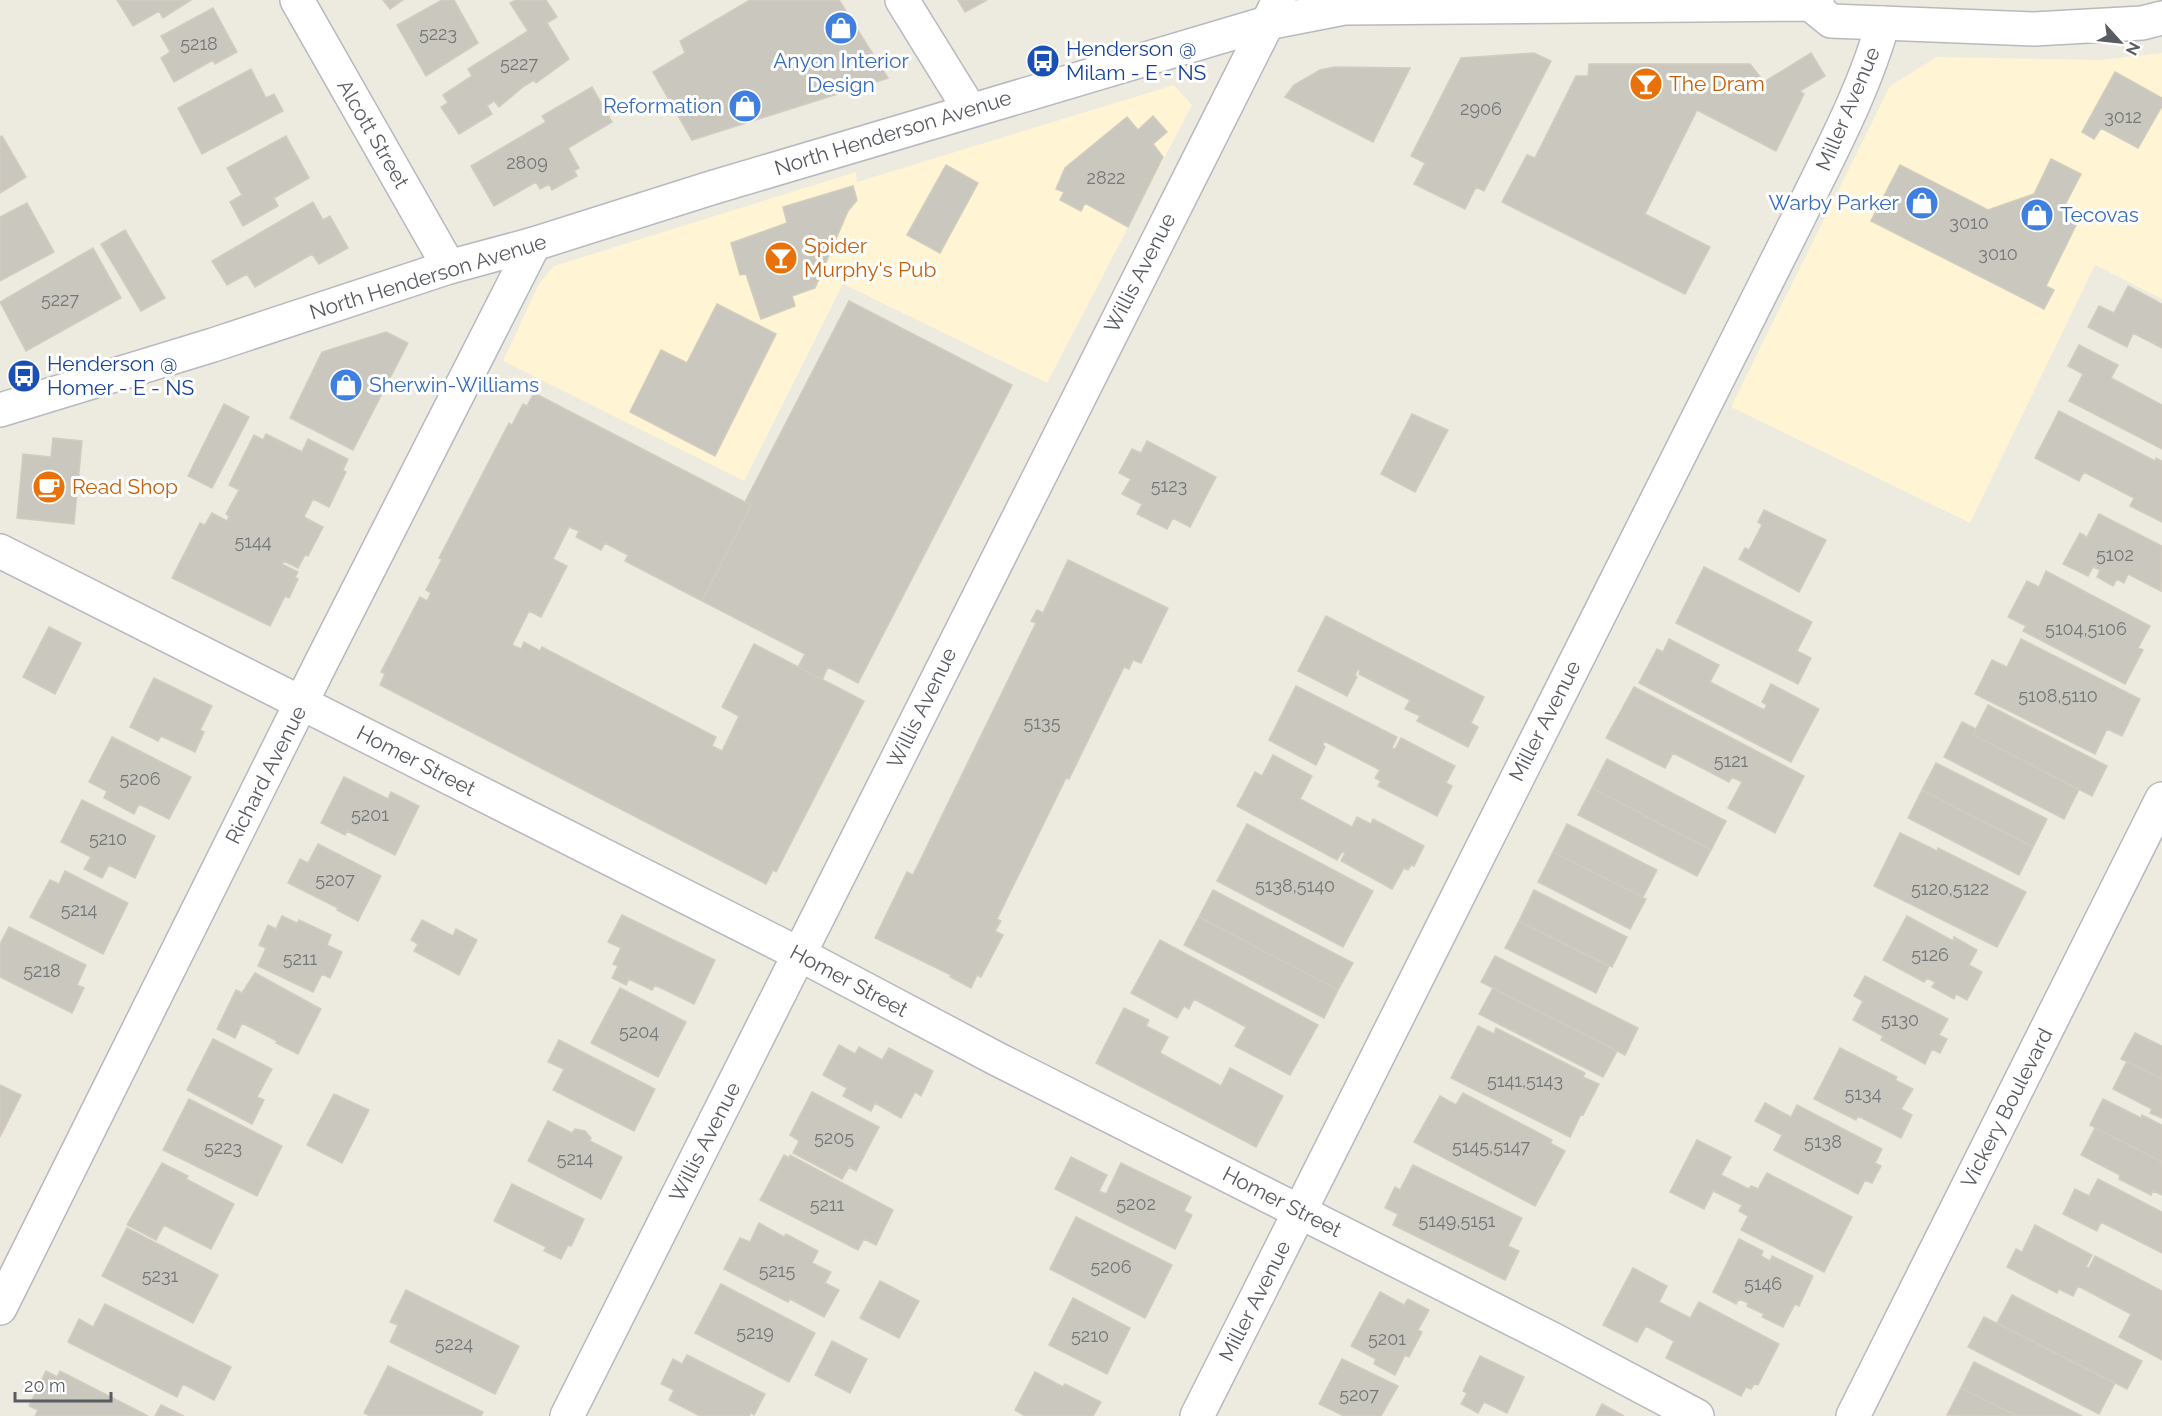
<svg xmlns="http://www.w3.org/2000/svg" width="2162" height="1416" font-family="Raleway,sans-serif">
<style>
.commercial{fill:#fff4d3}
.building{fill:#cac7bf;stroke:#d2ccbe;stroke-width:1.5}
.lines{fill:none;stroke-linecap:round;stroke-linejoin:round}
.street-casing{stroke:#b6b9be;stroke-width:36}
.secondary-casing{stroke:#b6bac0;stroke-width:36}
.street{stroke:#fff;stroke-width:33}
.secondary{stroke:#fff;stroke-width:33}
.labels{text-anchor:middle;stroke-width:6;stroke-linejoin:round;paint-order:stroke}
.number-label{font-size:18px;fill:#757879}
.transit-label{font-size:21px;fill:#164399;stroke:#fff;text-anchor:start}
.shop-label{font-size:21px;fill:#366cbe;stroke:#fff;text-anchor:end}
.food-label{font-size:21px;fill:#c56008;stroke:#fff;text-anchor:start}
.street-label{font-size:21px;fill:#595d62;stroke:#fff}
</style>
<rect width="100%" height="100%" fill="#edeae0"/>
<!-- commercial -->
<path class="commercial" d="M2162 53V299L2095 265 1970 523 1731 407 1890 86 1937 57 2100 60Z
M1174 85 1192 105 1047 383 843 284 744 481 503 361 539 284 554 266 856 172 857 182Z"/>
<!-- building -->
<path class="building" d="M117 0H191L163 18 159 11 133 26Z
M383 0H403L390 9Z
M442 0H454L478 43 426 76 397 25Z
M516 0H546L557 17 547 23 569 59 536 83 534 80 524 86 499 107 494 101 487 106 492 114 459 134 441 107 448 103 443 95 472 76 468 69 528 31 510 3Z
M750 0H839L888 78 692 140 653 72 685 53 680 41Z
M958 0H987L965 12Z
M213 8 237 52 215 64 213 60 174 82 161 58 170 52 161 36Z
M1534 53 1551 61 1484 191 1476 187 1465 209 1414 184 1425 163 1411 156 1461 58Z
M1811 53 1825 76 1800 91 1804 94 1776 151 1697 110 1645 214 1710 247 1685 294 1502 202 1527 155 1535 158 1576 76H1588L1589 64H1750L1764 82Z
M1335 67 1410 68 1373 142 1285 97 1294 85 1320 70Z
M251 69 266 98 274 94 283 111 202 154 178 108Z
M2115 72 2162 98V106L2138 148 2101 128 2094 139 2082 132Z
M592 87 612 122 568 148 579 168 574 171 577 176 552 190 549 184 540 189 536 182 494 206 471 166 546 122 542 116Z
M1153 116 1167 132 1153 144 1163 157 1128 227 1085 203 1081 211 1060 200 1064 192 1056 189 1065 168 1127 117 1138 130Z
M2 136 26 177 0 193V137Z
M286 136 309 178 274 198 278 206 243 226 230 202 242 195 227 168Z
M2051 159 2081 174 2065 205 2082 213 2046 286 2054 290 2044 309 1871 221 1900 165 1988 210 2034 194Z
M946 165 978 183 940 253 907 235Z
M853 186 857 200 848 211 815 288 792 296 795 306 761 319 746 274 740 275 731 243 787 223 783 207Z
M313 202 323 220 330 216 348 248 319 264 312 254 255 287 247 274 227 285 212 261Z
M27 203 54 252 0 281V217Z
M125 230 165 298 141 311 101 244Z
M93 248 121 298 26 351 0 302Z
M2128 286 2162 304V348L2133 333 2127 347 2088 327 2099 306 2114 313Z
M849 301 1012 385 858 683 828 667 822 680 798 667 805 654 702 601 751 505 745 502Z
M717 304 776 334 715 456 630 412 661 350 687 363Z
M386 332 408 343 353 450 290 418 322 352Z
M2079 345 2118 365 2111 378 2162 405V449L2069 401 2083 374 2068 366Z
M534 393 751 505 702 601 625 561 628 555 605 543 601 550 576 537 579 531 569 527 553 559 567 566 541 617 529 611 512 645 521 649 524 642 540 651 542 647 716 737 712 746 722 751 739 716 722 707 754 644 864 701 776 872 773 870 766 884 380 685 385 674 381 672 420 597 427 601 431 593 426 590 442 559 439 558 509 423 512 425 523 404 527 406Z
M224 404 249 417 212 488 188 476Z
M2059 411 2155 461 2156 458 2162 461V522L2130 506 2134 498 2084 472 2079 481 2035 458Z
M1412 414 1448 430 1415 492 1381 474Z
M266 434 302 452 308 439 348 459 343 470 346 472 329 507 313 499 304 517 323 527 308 556 305 555 298 568 284 561 282 564 298 572 295 577 298 579 289 598 285 596 270 626 172 578 200 523 205 525 212 513 227 521 229 516 226 514 239 490 229 485 254 435 263 440Z
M53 438 82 441 74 524 17 518 23 454 51 457Z
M1147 441 1216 477 1190 527 1173 518 1167 529 1137 514 1142 504 1122 494 1131 479 1119 473 1132 449 1141 453Z
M1764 510 1826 540 1799 592 1739 559 1745 548 1749 550 1762 525 1758 522Z
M2099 514 2162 546 2161 591 2128 574 2124 583 2117 579 2113 586 2097 577 2100 570 2093 567 2088 576 2063 564 2080 533 2087 537Z
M1068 560 1168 608 1141 663 1133 660 1129 669 1124 667 1069 779 1066 778 997 919 1001 921 995 931 1003 935 981 977 977 975 971 988 950 977 951 975 875 938 907 872 913 875 1036 623 1031 621 1037 610 1043 613Z
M1704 567 1812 622 1797 651 1811 658 1798 684 1676 623Z
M2046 571 2150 626 2138 648 2143 650 2125 684 2023 631 2026 626 2008 617 2027 581 2039 587Z
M1326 616 1484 697 1471 723 1478 727 1468 747 1417 721 1420 716 1405 709 1410 700 1359 674 1360 671 1358 669 1355 675 1357 677 1347 696 1298 671Z
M49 627 81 643 55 694 23 677Z
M1669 639 1719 665 1710 682 1764 710 1767 705 1762 702 1771 684 1819 709 1791 762 1639 683 1657 649 1663 652Z
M2021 639 2140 699 2122 736 2107 729 2095 754 1975 694 1992 660 2007 667Z
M154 678 212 706 200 730 204 732 195 752 161 736 158 741 130 727Z
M1296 686 1397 737 1392 748 1395 749 1401 738 1455 766 1446 783 1452 786 1437 816 1378 786 1381 781 1375 778 1380 770 1324 741 1323 745 1325 747 1316 765 1269 740Z
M1634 687 1804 776 1775 833 1728 808 1742 782 1732 777 1729 782 1673 753 1665 768 1606 738Z
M1988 705 2107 766 2092 796 1973 735Z
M1962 722 1976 729 1973 735 2079 789 2064 819 1944 757Z
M112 737 191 777 169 819 139 804 134 814 104 798 107 791 89 782Z
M1273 755 1312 776 1300 799 1352 827 1357 817 1371 824 1373 819 1424 846 1414 866 1411 865 1408 870 1404 868 1392 889 1341 861 1345 853 1342 852 1337 860 1237 806 1255 772 1262 776Z
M1607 759 1726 821 1711 850 1592 788Z
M1936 763 2047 819 2033 847 1922 790Z
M344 777 388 799 391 792 419 806 395 855 347 831 345 835 321 823Z
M1592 788 1711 850 1697 876 1578 815Z
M1922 790 2033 847 2019 875 1908 818Z
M82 800 155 836 135 878 109 865 102 878 84 869 91 857 61 842Z
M1247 824 1373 891 1343 947 1217 881Z
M1567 824 1657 870 1643 897 1553 852Z
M1900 833 1937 851 1938 848 2026 892 1997 947 1874 886Z
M318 844 381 876 358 921 337 910 338 908 288 883 300 859 308 863Z
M1553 852 1646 899 1630 929 1538 882Z
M65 871 128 903 103 954 30 917 50 880 59 884Z
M1213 890 1353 963 1338 990 1199 917Z
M1534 890 1627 937 1612 967 1519 921Z
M622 915 715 960 694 1004 655 985 652 990 629 979 626 985 612 978 618 966 613 964 621 948 608 942Z
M282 916 297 923 299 920 331 935 327 945 342 952 330 978 322 974 313 992 258 966 266 948 259 945 268 925 276 929Z
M1907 916 1953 941 1954 937 1977 950 1969 965 1982 972 1967 1000 1956 994 1954 999 1932 987 1935 982 1927 978 1924 982 1883 960Z
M1199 917 1338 990 1324 1018 1184 945Z
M422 920 453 936 456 929 477 940 459 975 414 951 418 944 411 940Z
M1519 921 1609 966 1596 993 1505 948Z
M9 927 86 965 77 985 84 988 72 1013 0 977V944Z
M1160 940 1318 1025 1290 1075 1235 1046 1246 1027 1194 999 1189 1009 1184 1006 1177 1018 1131 993Z
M1495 956 1638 1028 1625 1055 1481 982Z
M255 973 321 1009 298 1054 276 1043 277 1041 242 1023 235 1038 217 1029 236 990 242 993Z
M1865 976 1948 1019 1939 1035 1947 1039 1940 1053 1932 1049 1925 1064 1881 1040 1883 1036 1853 1020 1863 1001 1854 996Z
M620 988 686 1022 658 1077 591 1043Z
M1493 988 1617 1051 1603 1077 1479 1014Z
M1124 1008 1149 1020 1146 1026 1168 1037 1160 1053 1221 1086 1230 1068 1283 1096 1256 1147 1096 1063Z
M1478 1026 1494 1034 1496 1028 1585 1073 1583 1077 1599 1084 1583 1115 1581 1114 1570 1137 1451 1078Z
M2135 1033 2162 1046V1079L2121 1059Z
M213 1039 272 1069 257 1097 264 1100 252 1124 187 1090Z
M559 1040 655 1089 634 1131 553 1090 564 1069 548 1062Z
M839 1045 855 1054 859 1047 882 1060 889 1048 933 1071 921 1096 915 1092 901 1118 875 1103 871 1111 843 1096 847 1088 823 1075Z
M1840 1048 1897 1077 1895 1080 1913 1089 1901 1109 1912 1115 1901 1138 1858 1116 1856 1120 1814 1099Z
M2127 1061 2162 1079V1118L2150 1113 2152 1109 2113 1089Z
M0 1085 21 1095 0 1137Z
M812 1092 879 1127 856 1171 849 1167 842 1179 793 1153 799 1141 790 1135Z
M1463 1093 1552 1140 1550 1143 1565 1151 1535 1206 1414 1142 1440 1096 1456 1105Z
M334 1094 369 1110 342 1163 307 1145Z
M189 1099 282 1146 257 1196 163 1150Z
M2103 1099 2141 1118 2142 1115 2162 1125V1162L2090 1125Z
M1765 1103 1791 1117 1797 1105 1882 1149 1875 1163 1881 1166 1872 1183 1865 1180 1858 1194 1774 1150 1782 1135 1755 1121Z
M548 1121 572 1133 575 1129 585 1131 591 1138 590 1141 622 1157 601 1199 528 1161Z
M2095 1128 2162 1162V1195L2153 1191 2151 1195 2119 1179 2120 1175 2081 1155Z
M1697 1140 1731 1157 1721 1175 1749 1189 1751 1186 1758 1189 1767 1173 1852 1217 1824 1272 1741 1230 1748 1216 1739 1211 1742 1205 1713 1191 1704 1209 1670 1192Z
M784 1155 789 1158 790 1155 893 1210 876 1245 864 1239 858 1250 760 1200Z
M1071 1157 1107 1175 1099 1191 1106 1194 1121 1163 1191 1197 1184 1211 1192 1215 1175 1249 1055 1189Z
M162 1163 188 1176 186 1179 234 1204 211 1249 164 1225 156 1240 127 1225Z
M1413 1165 1522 1218 1508 1246 1519 1251 1505 1280 1393 1225 1398 1214 1385 1208 1395 1187 1400 1190Z
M2098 1179 2162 1212V1253L2101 1222 2097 1231 2063 1214 2075 1189 2089 1196Z
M512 1184 584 1219 571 1246 568 1245 561 1259 544 1251 546 1247 494 1221Z
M1076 1217 1172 1265 1145 1318 1050 1269Z
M759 1223 784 1237 786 1234 818 1251 812 1263 831 1272 825 1283 839 1290 824 1317 790 1299 788 1302 724 1269 740 1238 750 1242Z
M2035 1225 2092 1255 2086 1267 2089 1268 2095 1256 2162 1291V1360L2119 1337 2131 1314 2078 1286 2073 1296 2059 1289 2057 1293 2007 1267 2016 1249 2022 1252Z
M127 1228 218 1275 193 1323 102 1276Z
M1739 1239 1763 1251 1761 1256 1770 1261 1772 1256 1813 1276 1799 1306 1795 1304 1783 1327 1762 1317 1764 1314 1747 1306 1748 1303 1739 1299 1736 1304 1713 1292Z
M1633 1268 1667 1286 1659 1302 1690 1318 1699 1302 1779 1344 1758 1385 1754 1384 1751 1389 1746 1387 1741 1396 1666 1358 1674 1341 1646 1326 1637 1342 1603 1325Z
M880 1281 919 1301 899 1338 860 1318Z
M721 1284 815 1333 789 1382 695 1333Z
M406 1290 519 1346 495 1394 390 1342 398 1325 390 1322Z
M1380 1292 1404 1305 1408 1299 1429 1310 1418 1330 1422 1332 1409 1357 1405 1355 1395 1375 1374 1364 1376 1359 1351 1346Z
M2012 1295 2142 1361 2127 1389 1997 1323Z
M1073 1298 1130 1328 1107 1374 1049 1345Z
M105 1304 231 1367 214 1400 183 1384 177 1397 68 1342 79 1319 93 1327Z
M1984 1317 2115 1383 2099 1414 1968 1347Z
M832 1341 867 1359 850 1393 815 1375Z
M687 1355 765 1394 754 1415 751 1413 749 1416H700L669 1400 674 1390 661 1384 673 1359 682 1364Z
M1480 1356 1524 1377 1507 1413 1484 1402 1478 1413 1461 1404 1467 1393 1463 1391Z
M1342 1359 1398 1386 1381 1416H1344L1319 1404Z
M1974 1362 2082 1416H2018L1961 1388Z
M388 1366 483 1412 481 1416H370L364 1413Z
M46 1371 57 1377 60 1371 148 1416H35L38 1410 29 1406Z
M1035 1372 1063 1387 1065 1384 1101 1402 1093 1416H1025L1015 1410Z
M1961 1388 2018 1416 1947 1415Z
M1602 1404 1624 1416H1596Z
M161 1405 184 1416H155Z"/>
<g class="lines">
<!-- street casing -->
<g class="street-casing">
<path id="street" d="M297 0 449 267
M902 0 970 110
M0 551 799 954 997 1059 1554 1340 1697 1416
M0 1308 321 663 534 244
M567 1416 1279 0
M1197 1416 1799 217C1830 153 1864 91 1883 23
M1853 1416 2162 799"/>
</g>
<!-- secondary casing -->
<g class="secondary-casing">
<path id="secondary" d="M1810 4 1831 21 2034 29 2142 23 2162 18
M0 410 213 345 449 267 534 244 711 188 1267 23 1344 8 1810 4 1817 0"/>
</g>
<!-- street -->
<use href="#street" class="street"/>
<!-- secondary -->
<use href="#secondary" class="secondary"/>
</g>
<!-- icons -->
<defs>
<g id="shop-disc" transform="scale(1.725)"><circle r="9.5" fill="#3f7fe0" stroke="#fff"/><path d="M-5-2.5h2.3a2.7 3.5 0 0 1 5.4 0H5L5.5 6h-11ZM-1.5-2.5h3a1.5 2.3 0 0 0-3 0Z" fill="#fff"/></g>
<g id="bus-disc" transform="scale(1.725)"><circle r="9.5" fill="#1a4fb4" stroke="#fff"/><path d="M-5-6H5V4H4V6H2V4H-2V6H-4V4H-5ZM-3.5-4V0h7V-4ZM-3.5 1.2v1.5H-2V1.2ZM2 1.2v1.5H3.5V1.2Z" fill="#fff"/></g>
<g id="bar-disc" transform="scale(1.725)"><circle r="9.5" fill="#e8710a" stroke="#fff"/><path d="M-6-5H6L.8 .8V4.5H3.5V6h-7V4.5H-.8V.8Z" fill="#fff"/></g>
<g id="cafe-disc" transform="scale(1.725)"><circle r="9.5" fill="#e8710a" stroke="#fff"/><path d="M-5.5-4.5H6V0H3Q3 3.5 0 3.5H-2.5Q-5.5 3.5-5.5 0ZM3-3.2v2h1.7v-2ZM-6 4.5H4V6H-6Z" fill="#fff"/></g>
</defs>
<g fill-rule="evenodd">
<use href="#shop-disc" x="841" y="28"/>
<use href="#bus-disc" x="1043" y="61"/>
<use href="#bar-disc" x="1646" y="84"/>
<use href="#shop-disc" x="745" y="106"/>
<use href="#shop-disc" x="1922" y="203"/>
<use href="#shop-disc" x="2037" y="215"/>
<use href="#bar-disc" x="781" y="258"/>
<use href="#bus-disc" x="24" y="376"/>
<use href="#shop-disc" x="346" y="385"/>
<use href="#cafe-disc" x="49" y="487"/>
</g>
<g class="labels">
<!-- number labels -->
<g class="number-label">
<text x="438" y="40">5223</text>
<text x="199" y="50">5218</text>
<text x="519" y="70">5227</text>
<text x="1481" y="115">2906</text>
<text x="2123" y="123">3012</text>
<text x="527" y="169">2809</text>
<text x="1106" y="184">2822</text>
<text x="1969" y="229">3010</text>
<text x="1998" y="260">3010</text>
<text x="60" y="306">5227</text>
<text x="1169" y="492">5123</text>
<text x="253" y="548">5144</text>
<text x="2115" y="561">5102</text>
<text x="2086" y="635">5104,5106</text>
<text x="2058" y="702">5108,5110</text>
<text x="1042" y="729">5135</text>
<text x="1731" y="767">5121</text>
<text x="140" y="785">5206</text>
<text x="370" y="821">5201</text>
<text x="108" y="845">5210</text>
<text x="335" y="886">5207</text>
<text x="1295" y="892">5138,5140</text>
<text x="1950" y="895">5120,5122</text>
<text x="79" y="916">5214</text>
<text x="1930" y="961">5126</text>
<text x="300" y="965">5211</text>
<text x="42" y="977">5218</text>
<text x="1900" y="1026">5130</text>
<text x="639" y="1038">5204</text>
<text x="1525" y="1087">5141,5143</text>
<text x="1863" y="1100">5134</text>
<text x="834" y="1144">5205</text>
<text x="1823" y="1148">5138</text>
<text x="1491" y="1153">5145,5147</text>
<text x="223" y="1154">5223</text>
<text x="575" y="1165">5214</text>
<text x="1136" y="1210">5202</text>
<text x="827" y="1211">5211</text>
<text x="1457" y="1227">5149,5151</text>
<text x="1111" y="1273">5206</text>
<text x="777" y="1277">5215</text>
<text x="160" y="1282">5231</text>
<text x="1763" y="1290">5146</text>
<text x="755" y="1339">5219</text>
<text x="1090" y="1342">5210</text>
<text x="1387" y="1345">5201</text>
<text x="454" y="1350">5224</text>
<text x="1359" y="1401">5207</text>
</g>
<!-- transit labels -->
<g class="transit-label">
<text x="1066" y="56">Henderson @<tspan x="1066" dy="24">Milam - E - NS</tspan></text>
<text x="47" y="371">Henderson @<tspan x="47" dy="24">Homer - E - NS</tspan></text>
</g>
<!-- shop labels -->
<g class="shop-label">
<text x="841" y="68" text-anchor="middle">Anyon Interior<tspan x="841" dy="24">Design</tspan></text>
<text x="722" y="113">Reformation</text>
<text x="1899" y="210">Warby Parker</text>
<text x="2060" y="222" text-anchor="start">Tecovas</text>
<text x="369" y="392" text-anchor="start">Sherwin-Williams</text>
</g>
<!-- food labels -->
<g class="food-label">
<text x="1669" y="91">The Dram</text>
<text x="804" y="253">Spider<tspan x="804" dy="24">Murphy's Pub</tspan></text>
<text x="72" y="494">Read Shop</text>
</g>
<!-- street labels -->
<g class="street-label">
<text transform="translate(1848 109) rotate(-67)" y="7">Miller Avenue</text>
<text transform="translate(893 133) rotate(-17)" y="7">North Henderson Avenue</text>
<text transform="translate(373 134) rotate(60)" y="7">Alcott Street</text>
<text transform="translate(1140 273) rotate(-63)" y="7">Willis Avenue</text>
<text transform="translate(428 277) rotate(-17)" y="7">North Henderson Avenue</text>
<text transform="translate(922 708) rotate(-64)" y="7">Willis Avenue</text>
<text transform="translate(1545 721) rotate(-63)" y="7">Miller Avenue</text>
<text transform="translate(416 761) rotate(27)" y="7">Homer Street</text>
<text transform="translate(266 775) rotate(-63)" y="7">Richard Avenue</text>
<text transform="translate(849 981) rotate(28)" y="7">Homer Street</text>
<text transform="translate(2007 1108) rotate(-63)" y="7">Vickery Boulevard</text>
<text transform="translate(705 1142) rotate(-63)" y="7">Willis Avenue</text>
<text transform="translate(1282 1202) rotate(27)" y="7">Homer Street</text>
<text transform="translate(1255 1301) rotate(-63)" y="7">Miller Avenue</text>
</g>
</g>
<!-- north arrow -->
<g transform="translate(2120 42) rotate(117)" stroke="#ffffff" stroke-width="4.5" paint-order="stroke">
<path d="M0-4.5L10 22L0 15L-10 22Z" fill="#595d62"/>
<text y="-9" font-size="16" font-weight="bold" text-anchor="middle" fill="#595d62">N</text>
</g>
<!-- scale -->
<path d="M15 1392v9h96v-9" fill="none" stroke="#595d62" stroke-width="3"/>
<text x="24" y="1392" font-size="18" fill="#595d62" stroke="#ffffff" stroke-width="4.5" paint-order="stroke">20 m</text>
</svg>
